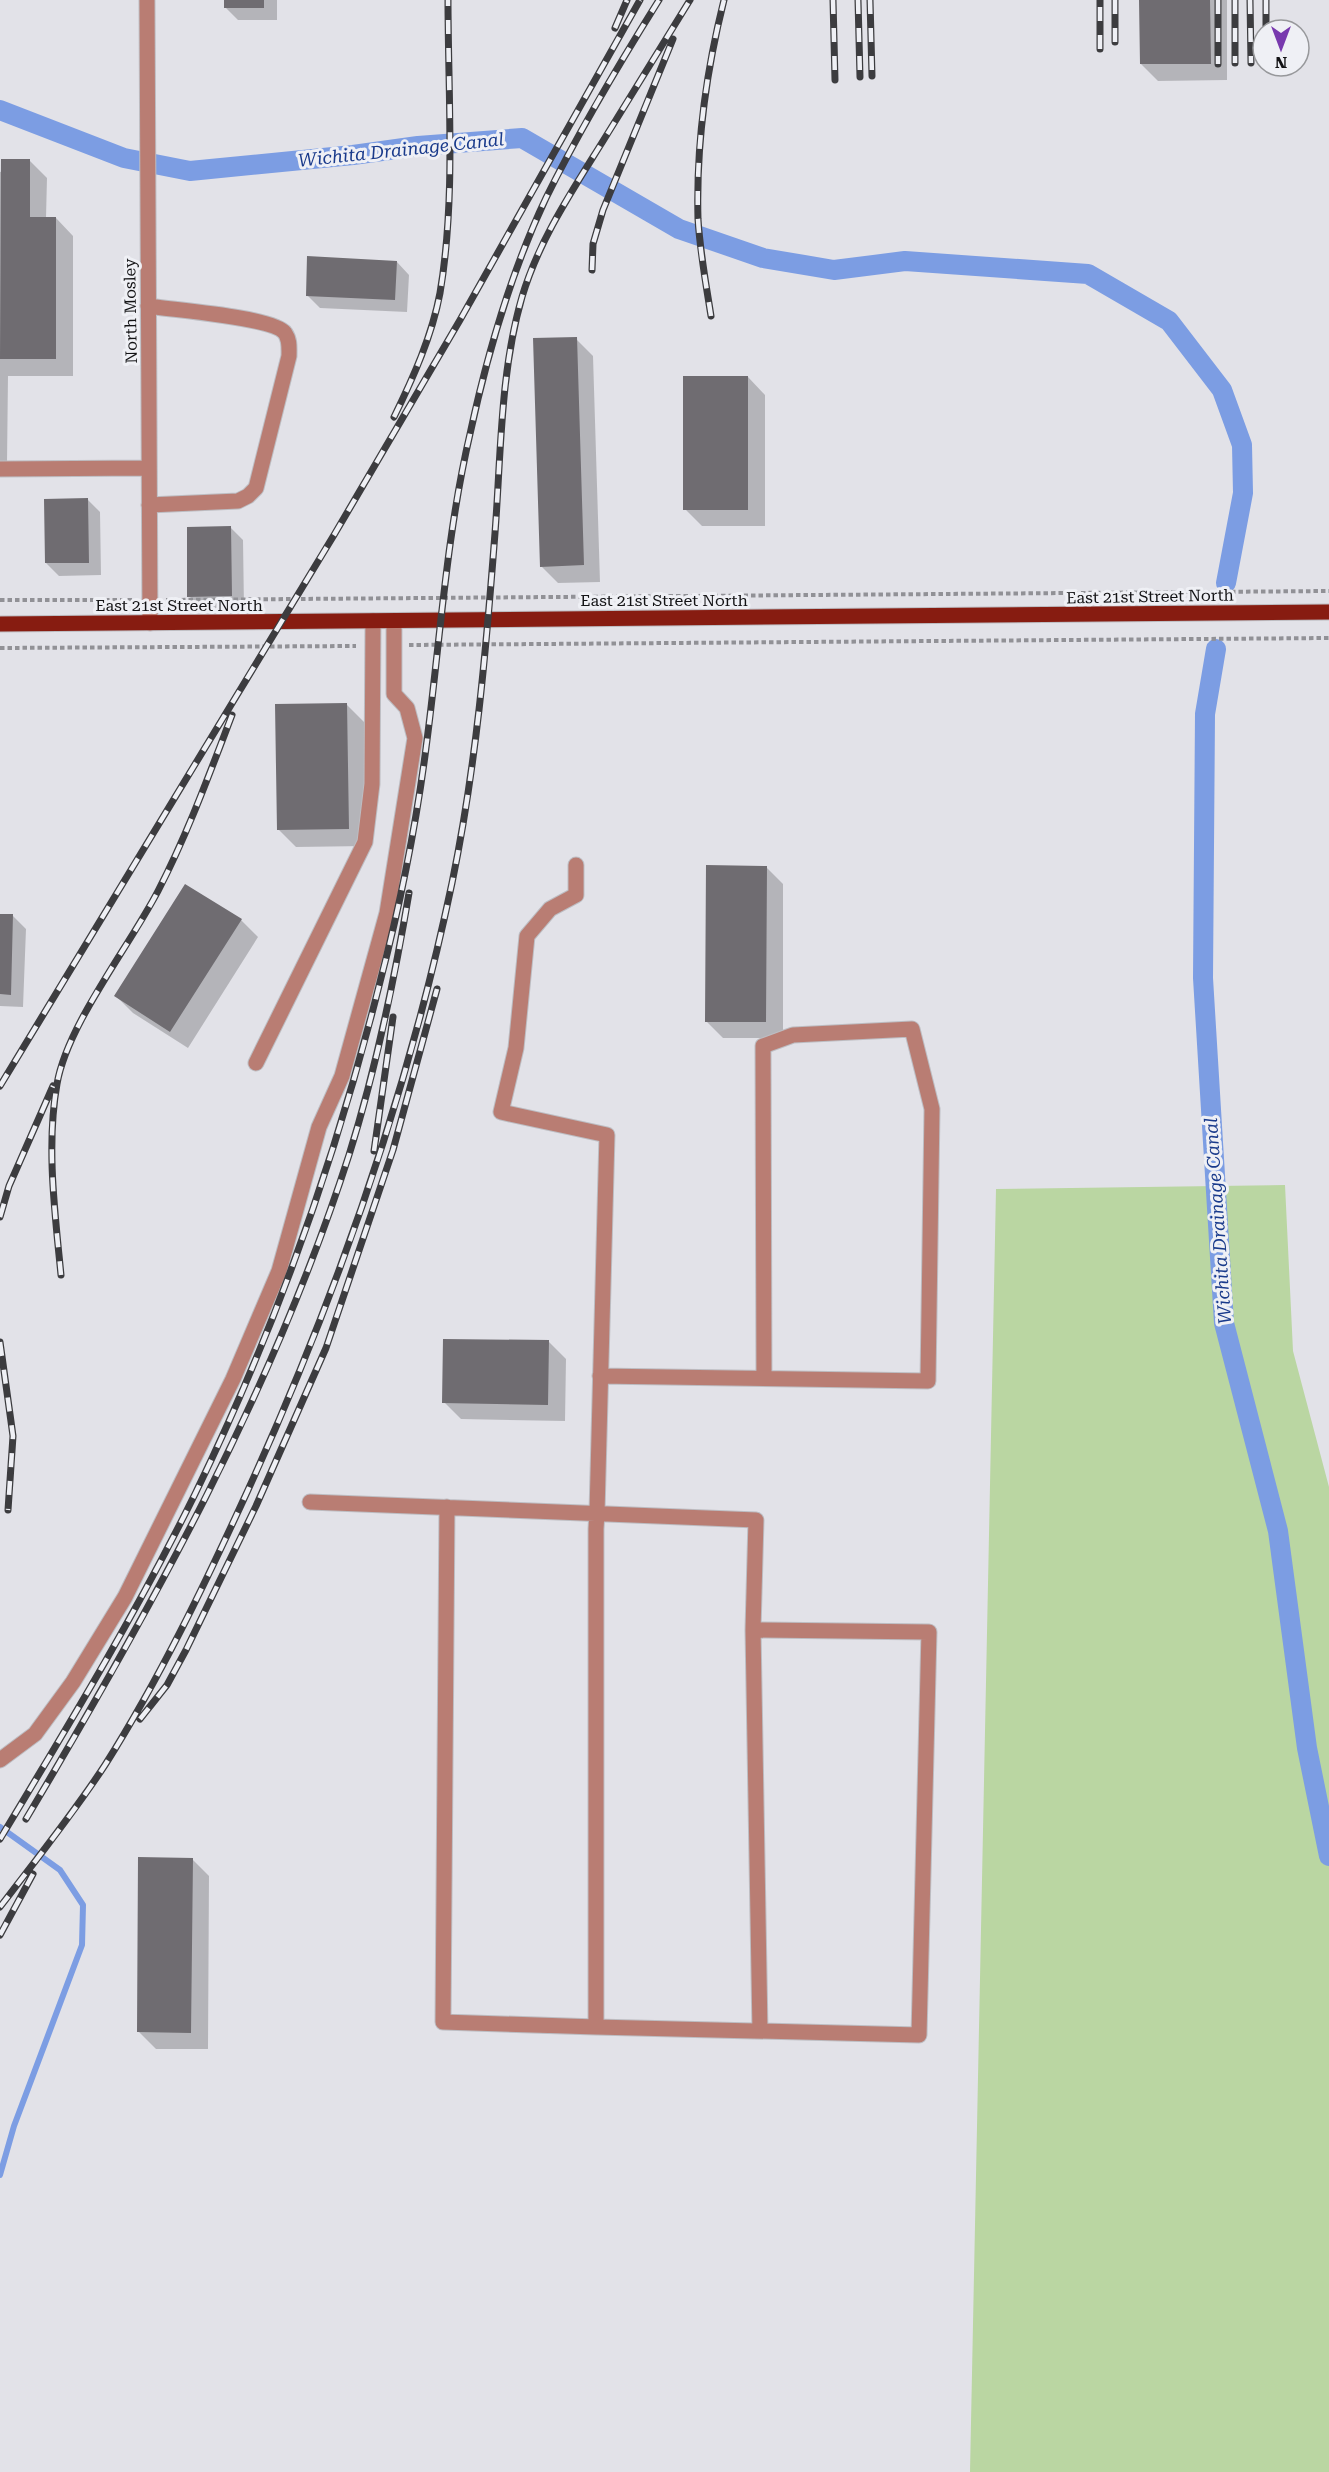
<svg xmlns="http://www.w3.org/2000/svg" width="1329" height="2472" font-family="'Roboto Serif',serif">
<style>
.green{fill:#bad6a2}
.shadow{fill:#0003}
.lines{fill:none;stroke-linecap:round;stroke-linejoin:round}
.stream{stroke:#7c9de3;stroke-width:6}
.canal{stroke:#7c9de3;stroke-width:20}
.building{fill:#6f6c71}
.minor-casing{stroke:#bdbdc2;stroke-width:17}
.major-casing{stroke:#bdbdc2;stroke-width:17}
.path{stroke:#919196;stroke-width:4;stroke-dasharray:4.5 3;stroke-linecap:butt}
.minor{stroke:#b97d73;stroke-width:15}
.major{stroke:#871c11;stroke-width:15}
.rail-casing{stroke:#3c3c3f;stroke-width:7}
.rail{stroke:#eff0f5;stroke-width:4.5;stroke-dasharray:14;stroke-linecap:butt}
.labels{text-anchor:middle;stroke-width:6;stroke-linejoin:round;paint-order:stroke}
.street-label{font-size:16px;fill:#131315;stroke:#eff0f5}
.water-label{font-size:18px;font-style:italic;fill:#193a8b;stroke:#eff0f5}
</style>
<rect width="100%" height="100%" fill="#e2e2e8"/>
<!-- green -->
<path class="green" d="M1285 1185 1293 1351 1329 1487V2472H970L996 1189Z"/>
<!-- shadow -->
<path class="shadow" d="M225 0H277V20H238L225 7Z
M1140 0H1227V80L1158 81 1141 64Z
M30 161 47 178 46 218H56L73 236V376H8L7 463H0V172Z
M397 262 409 275 407 312 320 308 307 295Z
M576 339 593 356 600 582 558 583 541 566Z
M748 377 765 395V526H702L685 509Z
M88 500 100 512 101 575 59 576 46 563Z
M230 527 243 540 244 608 202 609 189 596Z
M347 705 364 722 366 846 296 847 279 830Z
M766 867 783 884V1038H723L706 1021Z
M0 916H13L26 929 23 1007 0 1006Z
M241 920 258 937 188 1048 133 1013 116 996Z
M549 1342 566 1359 565 1421 461 1419 444 1402Z
M192 1859 209 1876 208 2049H156L139 2032Z"/>
<g class="lines">
<!-- stream -->
<path class="stream" d="M0 1827 60 1870 83 1905 82 1945 14 2126 0 2175"/>
<!-- canal -->
<path class="canal" d="M0 110 124 158 190 171 353 155 418 146 522 138 679 229 763 258 834 270 905 261 1088 274 1169 321 1222 390 1242 445 1243 493 1226 583
M1216 649 1205 714 1203 978 1224 1323 1278 1531 1307 1748 1329 1856"/>
</g>
<!-- building -->
<path class="building" d="M224 0H264V8H224Z
M1139 0H1210L1211 64H1140Z
M1 159H30V217H56V359H0Z
M307 256 397 261 395 300 306 296Z
M577 337 584 565 540 567 533 338Z
M683 376H748V510H683Z
M88 498 89 563H45L44 499Z
M231 526 232 596 187 597V527Z
M347 703 349 829 277 830 275 704Z
M706 865 767 866 766 1022H705Z
M185 884 242 919 170 1032 114 996Z
M0 914H13L11 995 0 994Z
M443 1339 549 1340 548 1405 442 1403Z
M138 1857 193 1858 191 2033 137 2032Z"/>
<g class="lines">
<!-- minor casing -->
<g class="minor-casing">
<path id="minor" d="M147 0 150 623
M148 306C172 310 273 317 285 333 290 340 289 348 289 356L256 488 248 496 238 501 149 505
M0 469 149 468
M256 1063 365 842 372 784 373 621
M600 1376 928 1381 932 1109 912 1029 793 1035 763 1046 764 1378
M310 1502 756 1520 753 1630 929 1632 919 2035 596 2027V1529L597 1512 607 1135 501 1112 516 1048 527 936 550 909 576 895V865
M447 1507 443 2022 596 2027
M753 1630 760 2031
M0 1760 35 1734 73 1682 125 1597 233 1379 279 1271 319 1127 342 1076 387 913 415 738 407 708 394 694V621"/>
</g>
<!-- major casing -->
<g class="major-casing">
<path id="major" d="M0 624 1329 612"/>
</g>
<!-- path -->
<path class="path" d="M0 600H134
M166 600 1329 591
M409 645 1329 638
M0 648 356 646"/>
<!-- minor -->
<use href="#minor" class="minor"/>
<!-- major -->
<use href="#major" class="major"/>
<!-- rail casing -->
<g class="rail-casing">
<path id="rail" d="M833 0 835 80
M858 0 860 77
M870 0 872 76
M1115 0V42
M1218 0V64
M1235 0V63
M1250 0 1251 63
M1266 0V30
M615 28 627 0
M1100 49V0
M592 270 593 244 603 210 673 39
M711 316C706 284 700 252 698 219 696 145 706 72 724 0
M394 417C413 378 432 336 440 293 456 199 448 96 448 0
M0 1086 334 535 460 320 640 0
M374 1151 393 1017
M0 1217 9 1186 53 1086
M61 1275C55 1213 46 1146 57 1084 67 1025 129 947 158 891 187 835 209 775 232 715
M0 1342 13 1436 8 1510
M140 1719 167 1685 186 1650 256 1506 326 1348 393 1150 437 989
M26 1819C152 1607 273 1391 349 1155 376 1069 394 982 409 893
M0 1839C68 1726 137 1612 195 1494 275 1330 336 1158 380 982 400 905 416 826 426 748 440 643 446 537 470 434 487 355 511 272 546 198 579 131 619 64 659 0
M0 1907C35 1861 73 1814 105 1765 160 1678 205 1584 248 1490 337 1295 408 1093 452 883 476 767 486 651 495 533 501 455 500 373 522 297 539 240 572 191 603 141 632 94 661 47 690 0
M0 1935 33 1874"/>
</g>
<!-- rail -->
<use href="#rail" class="rail"/>
</g>
<g class="labels">
<!-- street labels -->
<g class="street-label">
<text transform="translate(130 311) rotate(-91)" y="6">North Mosley</text>
<text transform="translate(1150 596) rotate(-1)" y="6">East 21st Street North</text>
<text x="664" y="606">East 21st Street North</text>
<text x="179" y="611">East 21st Street North</text>
</g>
<!-- water labels -->
<g class="water-label">
<text transform="translate(401 150) rotate(-6)" y="6">Wichita Drainage Canal</text>
<text transform="translate(1218 1221) rotate(-94)" y="6">Wichita Drainage Canal</text>
</g>
</g>
<!-- north arrow -->
<g transform="translate(1281 48) rotate(180)"><circle r="28" fill="#eff0f5" stroke="#97989b" stroke-width="1.5"/>
<path d="M0-4.5L10 22L0 15L-10 22Z" fill="#7839ae"/>
<text y="-9" font-size="16" font-weight="bold" text-anchor="middle" fill="#131315">N</text>
</g>
</svg>
